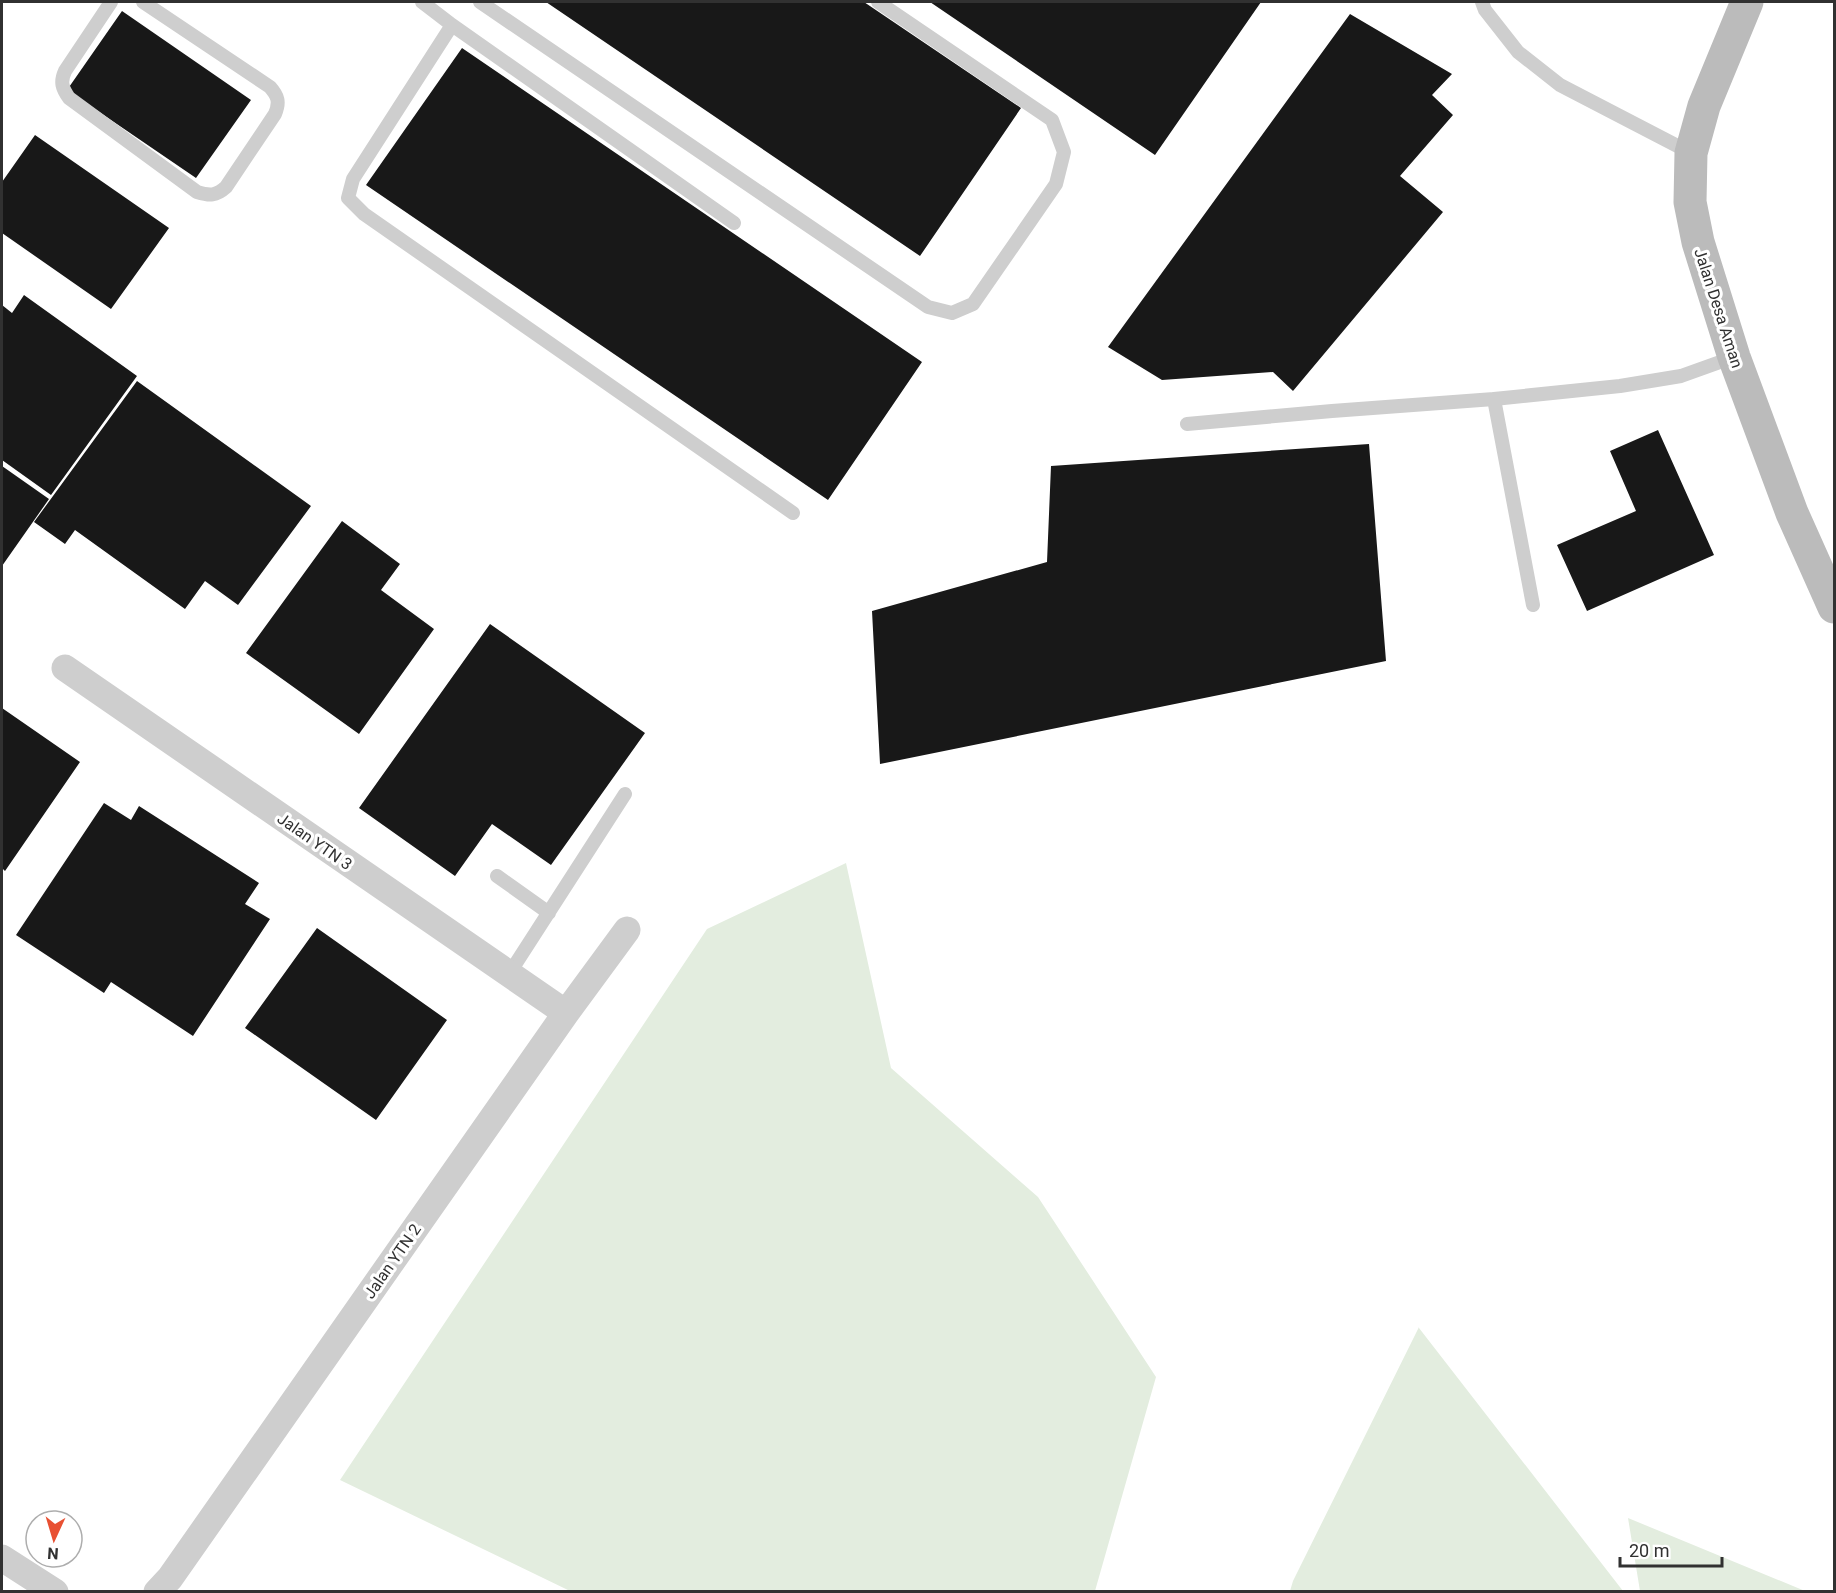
<svg xmlns="http://www.w3.org/2000/svg" width="1836" height="1593" font-family="Roboto,sans-serif">
<style>
.green{fill:#e3eddf}
.building{fill:#181818}
.lines{fill:none;stroke-linecap:round;stroke-linejoin:round}
.lane{stroke:#cecece;stroke-width:14}
.street{stroke:#cecece;stroke-width:27}
.secondary{stroke:#bbb;stroke-width:33}
.labels{text-anchor:middle;stroke-width:6;stroke-linejoin:round;paint-order:stroke}
.street-label{font-size:16px;fill:#313131;stroke:#fff}
</style>
<rect width="100%" height="100%" fill="#fff"/>
<!-- green -->
<path class="green" d="M846 863 891 1068 1038 1197 1156 1377 1095 1591H570L340 1480 707 929Z
M1419 1327V1328L1623 1591H1290L1293 1581Z
M1628 1518 1805 1591H1640Z"/>
<!-- building -->
<path class="building" d="M546 2H864L1021 108 920 256Z
M930 2H1261L1155 155Z
M122 11 251 100 196 178 67 90Z
M1350 14 1452 74 1432 95 1453 115 1400 176 1443 212 1293 391 1273 372 1162 380 1108 347Z
M462 48 922 362 828 500 366 185Z
M35 135 169 228 111 309 2 233V182Z
M24 295 137 376 51 495 2 460V305L12 313Z
M137 381 311 506 238 605 205 581 185 609 75 530 65 544 34 522Z
M1658 430 1714 555 1587 611 1557 545 1636 511 1610 451Z
M1369 444 1386 661 880 764 872 611 1047 562 1051 466Z
M2 466 49 499 2 566Z
M342 521 400 564 381 590 434 629 359 734 246 653Z
M490 624 645 733 551 865 492 824 455 876 359 808Z
M2 708 80 762 5 871 2 868Z
M104 803 131 820 139 806 259 883 245 904 270 919 193 1036 111 982 104 993 16 935Z
M317 928 447 1020 376 1120 245 1028Z"/>
<g class="lines">
<!-- lane -->
<path class="lane" d="M111 2 65 71C60 82 62 88 69 98L197 192C210 196 216 196 226 187L275 114C280 102 278 96 270 87L143 2
M422 2 452 25 734 223
M480 2 928 307 952 313 973 304 1056 184 1064 152 1052 120 878 2
M1482 2 1485 10 1518 52 1560 85 1691 153
M452 25 353 179 348 198 364 214 793 513
M1494 399 1533 605
M1187 424 1332 411 1494 399 1620 386 1681 376 1734 357
M497 876 549 913
M509 974 625 794"/>
<!-- street -->
<path class="street" d="M65 668 566 1013
M2 1558 55 1592
M157 1592 170 1578 566 1013 627 930"/>
<!-- secondary -->
<path class="secondary" d="M1747 2 1704 106 1691 153 1690 202 1698 242 1734 357 1792 513 1834 607"/>
</g>
<g class="labels">
<!-- street labels -->
<g class="street-label">
<text transform="translate(1719 308) rotate(72)" y="6">Jalan Desa Aman</text>
<text transform="translate(315 841) rotate(35)" y="6">Jalan YTN 3</text>
<text transform="translate(392 1261) rotate(-55)" y="6">Jalan YTN 2</text>
</g>
</g>
<!-- border -->
<rect width="1836" height="1593" fill="none" stroke="#313131" stroke-width="6"/>
<!-- north arrow -->
<g transform="translate(54 1539) rotate(184)"><circle r="28" fill="#ffffff" stroke="#adadad" stroke-width="1.5"/>
<path d="M0-4.5L10 22L0 15L-10 22Z" fill="#e85032"/>
<text y="-9" font-size="16" font-weight="bold" text-anchor="middle" fill="#313131">N</text>
</g>
<!-- scale -->
<path d="M1620 1557v9h102v-9" fill="none" stroke="#313131" stroke-width="3"/>
<text x="1629" y="1557" font-size="18" fill="#313131" stroke="#ffffff" stroke-width="4.5" paint-order="stroke">20 m</text>
</svg>
